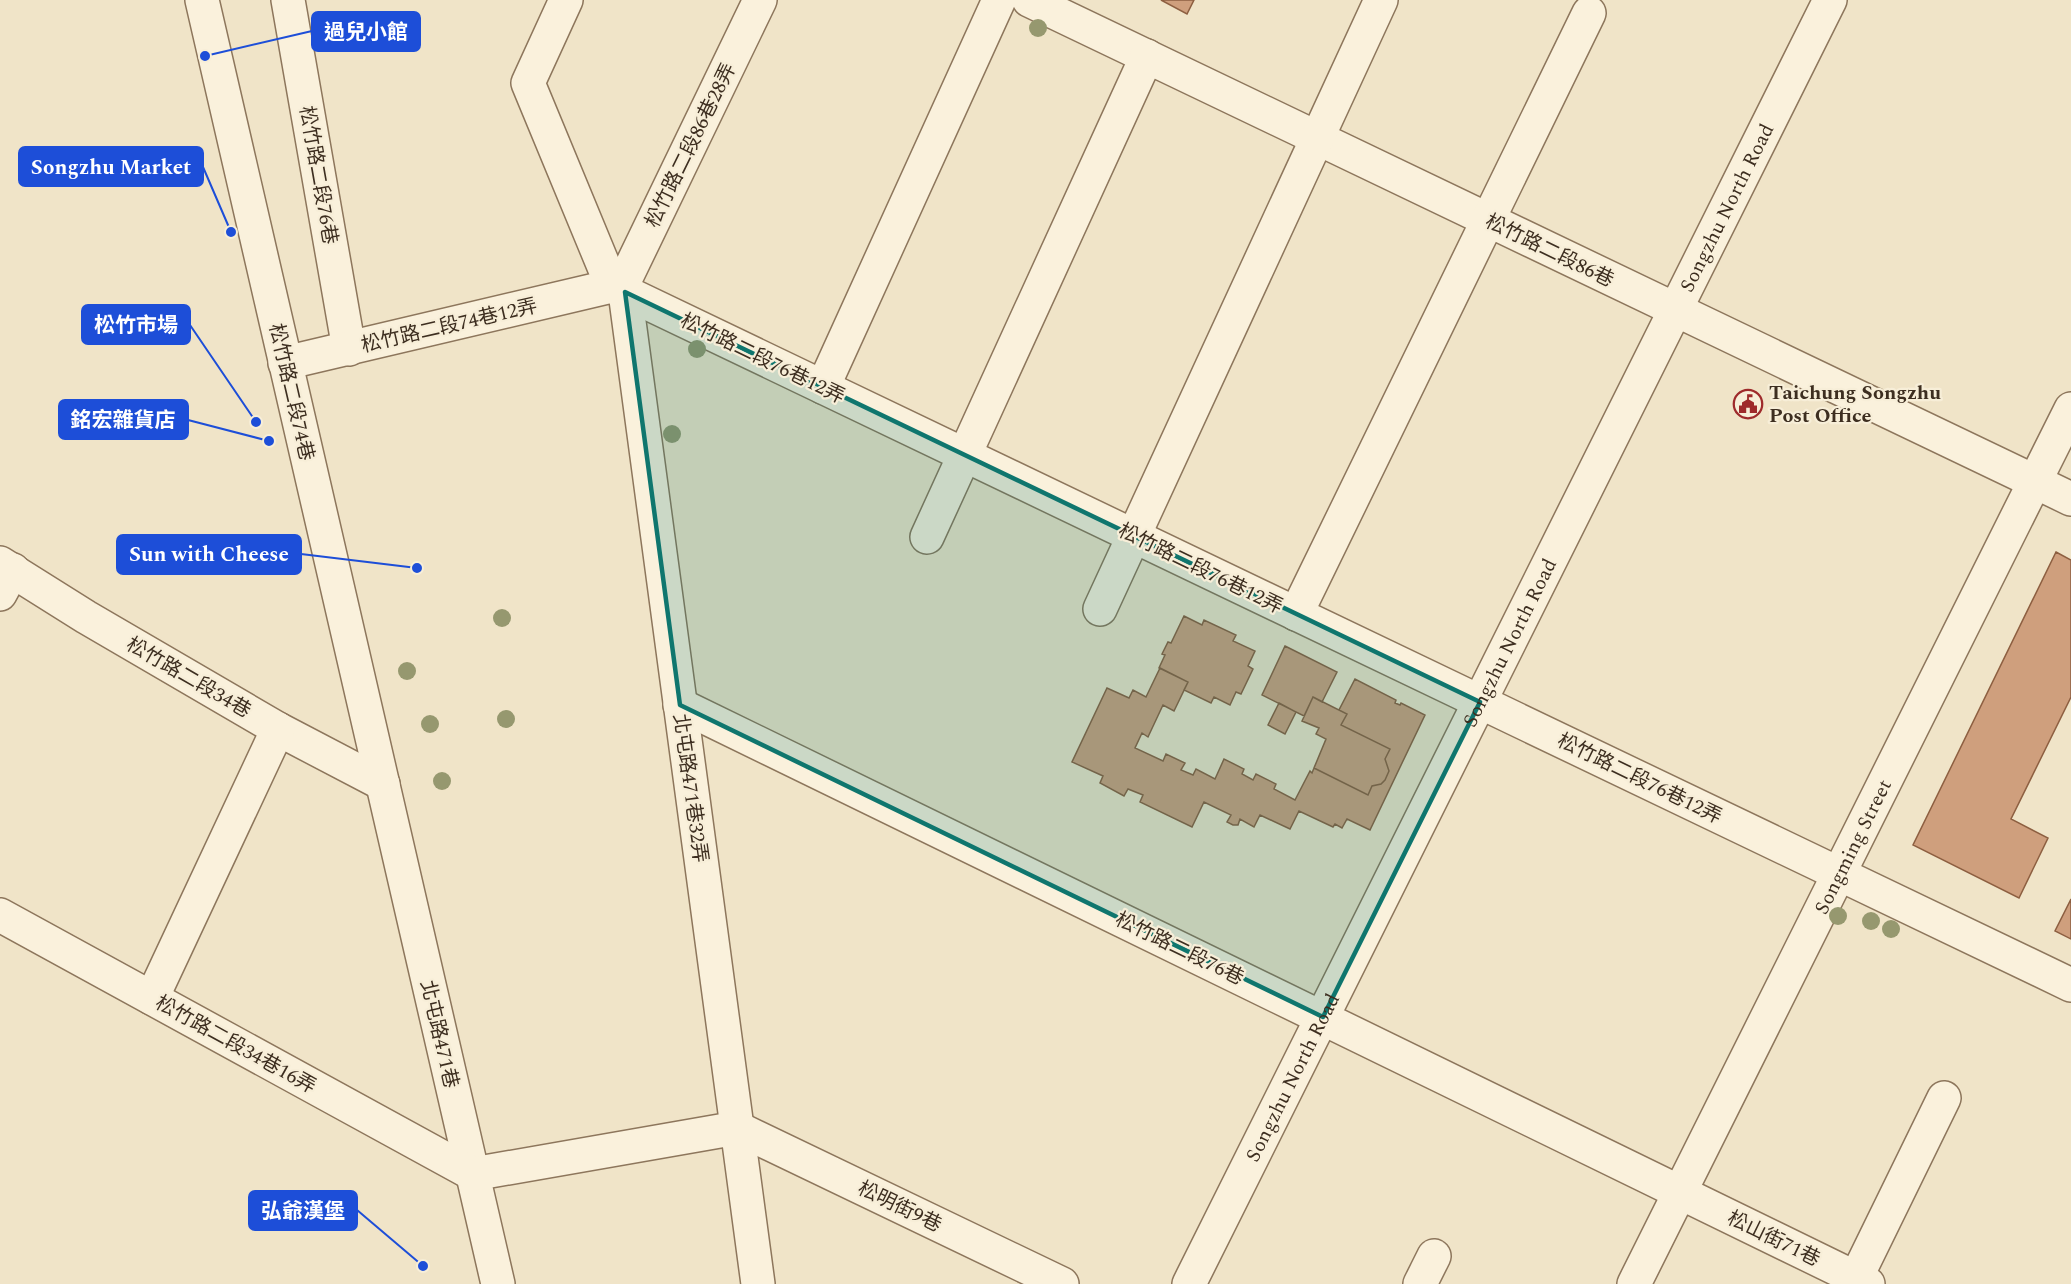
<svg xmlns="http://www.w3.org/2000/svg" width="2071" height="1284" font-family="Spectral,'Noto Sans TC',serif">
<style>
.building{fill:#cf9f7d;stroke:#8d5f41;stroke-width:1.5}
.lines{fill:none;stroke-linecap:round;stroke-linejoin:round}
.minor-casing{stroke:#8d765c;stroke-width:36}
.minor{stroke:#faf1dc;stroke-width:33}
.tree{fill:#96986f}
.marked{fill:#0f766e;fill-opacity:0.2;stroke:#0f766e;stroke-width:4.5;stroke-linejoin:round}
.labels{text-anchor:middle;stroke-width:4.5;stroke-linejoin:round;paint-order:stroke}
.street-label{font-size:20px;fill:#3d2e20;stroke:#f7eed8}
.poi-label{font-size:20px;font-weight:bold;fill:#3d2e20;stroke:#f7eed8;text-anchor:start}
.leader{fill:none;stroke:#1d4ed8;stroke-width:2}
.callout-dot{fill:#1d4ed8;stroke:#f7eed8;stroke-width:2}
.callout{fill:#1d4ed8;stroke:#1d4ed8;stroke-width:2}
.callout-label{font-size:21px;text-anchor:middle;font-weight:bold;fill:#fff}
</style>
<rect width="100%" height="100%" fill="#f0e4c8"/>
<!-- building -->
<path class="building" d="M1161 0H1194L1187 14Z
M2056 552 2071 560V697L2011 819 2048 838 2019 898 1913 845Z
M1184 616 1202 625 1204 620 1236 635 1233 641 1255 651 1248 666 1253 669 1241 694 1236 692 1230 705 1214 697 1211 703 1184 690 1188 682 1159 668 1165 655 1162 654 1168 642 1171 643Z
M1285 646 1337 672 1322 702 1313 697 1304 716 1262 695Z
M1160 668 1188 682 1174 711 1163 705 1148 737 1142 733 1135 748 1163 761 1166 754 1185 763 1181 770 1193 775 1196 769 1215 779 1224 759 1244 769 1242 774 1253 780 1256 774 1276 784 1274 789 1295 800 1310 771 1312 773 1314 768 1368 795 1372 786 1381 784 1385 780 1389 771 1385 759 1390 749 1341 725 1347 714 1339 710 1355 679 1396 700 1395 703 1400 705 1401 703 1425 715 1370 830 1347 819 1342 828 1335 824 1333 827 1299 811 1290 829 1260 815 1254 827 1240 819 1238 825H1233L1227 822 1231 815 1204 802 1192 827 1140 802 1143 795 1128 789 1124 796 1100 783 1103 776 1072 762 1107 688 1129 698 1133 690 1146 697Z
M1313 697 1347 714 1341 725 1390 749 1385 759 1389 771 1385 780 1381 784 1372 786 1368 795 1314 768 1326 739 1316 734 1319 728 1302 721Z
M1279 703 1296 712 1285 734 1268 725Z
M2071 899V939L2055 931Z"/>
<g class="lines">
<!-- minor casing -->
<g class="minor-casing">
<g id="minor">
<path d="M202 0 498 1284"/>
<path d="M288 0 349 349"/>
<path d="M566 0 528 83 612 286 2071 985"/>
<path d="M1029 0 2071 499"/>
<path d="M620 290 760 0"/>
<path d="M625 292 758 1284"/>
<path d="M285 363 612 286"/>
<path d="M823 387 999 0"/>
<path d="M927 537 1147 56"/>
<path d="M0 563 86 617 278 729 383 784"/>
<path d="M0 594 13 570"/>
<path d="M1100 609 1381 0"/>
<path d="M1296 614 1589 13"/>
<path d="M680 705 1868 1284"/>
<path d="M0 915 473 1174 737 1128 1062 1284"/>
<path d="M152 998 278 729"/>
<path d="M1856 1278 1944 1098"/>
<path id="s1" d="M1189 1284 1830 0"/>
<path d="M1420 1284 1434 1256"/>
<path id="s2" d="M1634 1284 2071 409"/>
</g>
</g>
<!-- minor -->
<use href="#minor" class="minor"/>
</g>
<!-- trees -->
<g class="tree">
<circle cx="1038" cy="28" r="9"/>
<circle cx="697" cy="349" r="9"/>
<circle cx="672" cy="434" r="9"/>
<circle cx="502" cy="618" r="9"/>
<circle cx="407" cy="671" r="9"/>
<circle cx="506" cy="719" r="9"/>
<circle cx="430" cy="724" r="9"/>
<circle cx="442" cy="781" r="9"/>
<circle cx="1838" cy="916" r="9"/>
<circle cx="1871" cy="921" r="9"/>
<circle cx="1891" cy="929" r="9"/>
</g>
<!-- marked area -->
<path class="marked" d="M625 292 1480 702 1323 1017 680 705Z"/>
<!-- icons -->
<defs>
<g id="civic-ring" transform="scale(1.5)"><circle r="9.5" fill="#f7eed8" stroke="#9e2a2b" stroke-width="1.5"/><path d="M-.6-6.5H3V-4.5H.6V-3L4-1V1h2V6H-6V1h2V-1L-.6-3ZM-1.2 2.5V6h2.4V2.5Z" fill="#9e2a2b"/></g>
</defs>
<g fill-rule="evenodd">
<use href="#civic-ring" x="1748" y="404"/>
</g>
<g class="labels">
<!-- street labels -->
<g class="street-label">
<text transform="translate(690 145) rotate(-64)" y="7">松竹路二段86巷28弄</text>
<text transform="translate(319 175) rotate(80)" y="7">松竹路二段76巷</text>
<text dy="7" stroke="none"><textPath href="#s1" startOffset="1203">Songzhu North Road</textPath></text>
<text transform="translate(1550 250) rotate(26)" y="7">松竹路二段86巷</text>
<text transform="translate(449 325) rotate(-13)" y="7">松竹路二段74巷12弄</text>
<text transform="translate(763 358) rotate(26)" y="7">松竹路二段76巷12弄</text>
<text transform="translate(292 392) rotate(77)" y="7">松竹路二段74巷</text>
<text transform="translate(1201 568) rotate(26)" y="7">松竹路二段76巷12弄</text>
<text dy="7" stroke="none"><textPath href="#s1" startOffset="717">Songzhu North Road</textPath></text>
<text transform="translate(189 677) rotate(30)" y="7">松竹路二段34巷</text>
<text transform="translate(1640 778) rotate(26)" y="7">松竹路二段76巷12弄</text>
<text transform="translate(691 788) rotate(82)" y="7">北屯路471巷32弄</text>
<text dy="7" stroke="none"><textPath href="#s2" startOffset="489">Songming Street</textPath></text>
<text transform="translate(1180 948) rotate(26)" y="7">松竹路二段76巷</text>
<text transform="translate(440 1034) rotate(77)" y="7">北屯路471巷</text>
<text transform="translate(236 1044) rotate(29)" y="7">松竹路二段34巷16弄</text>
<text dy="7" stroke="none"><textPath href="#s1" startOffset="231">Songzhu North Road</textPath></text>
<text transform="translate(900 1206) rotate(26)" y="7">松明街9巷</text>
<text transform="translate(1774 1238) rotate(26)" y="7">松山街71巷</text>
</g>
<!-- poi labels -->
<g class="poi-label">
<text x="1769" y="399">Taichung Songzhu<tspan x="1769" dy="23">Post Office</tspan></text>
</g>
</g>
<!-- callouts -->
<path class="leader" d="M205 56L312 31M231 232L203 167M256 422L190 325M269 441L188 420M417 568L301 554M423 1266L357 1210"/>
<g class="callout-dot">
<circle cx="205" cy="56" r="6"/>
<circle cx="231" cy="232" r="6"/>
<circle cx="256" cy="422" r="6"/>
<circle cx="269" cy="441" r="6"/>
<circle cx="417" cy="568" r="6"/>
<circle cx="423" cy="1266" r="6"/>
</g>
<g class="callout">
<rect x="312" y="12" width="108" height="39" rx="6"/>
<rect x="19" y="147" width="184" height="39" rx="6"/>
<rect x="82" y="305" width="108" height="39" rx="6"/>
<rect x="59" y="400" width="129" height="39" rx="6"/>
<rect x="117" y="535" width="184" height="39" rx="6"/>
<rect x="249" y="1191" width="108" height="39" rx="6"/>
</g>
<g class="callout-label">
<text x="366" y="39">過兒小館</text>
<text x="111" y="174">Songzhu Market</text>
<text x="136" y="332">松竹市場</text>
<text x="123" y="427">銘宏雜貨店</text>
<text x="209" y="561">Sun with Cheese</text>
<text x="303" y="1218">弘爺漢堡</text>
</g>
</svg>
